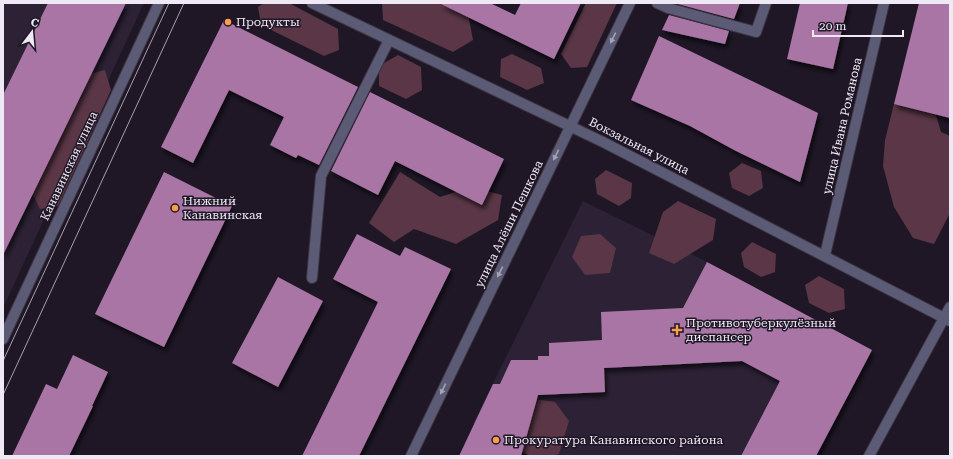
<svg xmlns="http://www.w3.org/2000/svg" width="953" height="459" font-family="'Roboto Serif',serif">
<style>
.built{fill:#2c2135}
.green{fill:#5a3646}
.building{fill:#a975a5;filter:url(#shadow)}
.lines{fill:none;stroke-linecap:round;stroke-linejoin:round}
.service-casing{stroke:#3c3443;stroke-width:12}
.minor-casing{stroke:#3c3443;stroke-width:12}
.service{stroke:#5b5b75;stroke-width:10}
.minor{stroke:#5b5b75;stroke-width:10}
.tram{stroke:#a59fab;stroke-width:1}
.oneway{fill:#a4a2b4}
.poi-dot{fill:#fb9e50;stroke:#1f1726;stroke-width:1.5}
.labels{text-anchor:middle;stroke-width:3;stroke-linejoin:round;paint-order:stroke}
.poi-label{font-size:12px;fill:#eee9f4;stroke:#1f1726;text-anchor:start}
.street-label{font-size:12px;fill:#eee9f4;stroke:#1f1726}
</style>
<defs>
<filter id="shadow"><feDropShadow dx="2.5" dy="4.5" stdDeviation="2" flood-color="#0009"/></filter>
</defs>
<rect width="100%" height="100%" fill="#1f1726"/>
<!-- built -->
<path class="built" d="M3 3H144L3 308Z
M583 201 707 262 872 350 816 456H551L531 421 473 424Z"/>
<!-- green -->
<path class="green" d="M264 3H289L338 29 339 50 324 56 261 25 258 7Z
M382 3H457L467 8 473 40 453 52 383 20Z
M586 3H617L587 67 571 68 561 54Z
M512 54 541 68 544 83 527 90 500 77 501 59Z
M398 55 421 67 422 90 406 99 379 86V66Z
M105 70 111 90 58 206 40 209 29 187 85 75Z
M894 104 936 115 941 132 950 136V213L934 244 913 238 894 207 883 166 885 140Z
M742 163 761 171 763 188 749 196 732 188 729 173Z
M606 170 632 183 631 198 619 206 597 194 595 179Z
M400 172 440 197 471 187 502 195 498 220 456 244 414 229 394 242 369 223Z
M678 201 716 219 713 240 674 264 649 253 663 212Z
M600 234 616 248 610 273 585 275 572 257 581 236Z
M752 242 776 254 775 272 761 277 744 267 741 253Z
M819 276 844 289 845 309 829 313 809 303 805 285Z
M522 397 555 402 569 421 559 454 553 456H530L509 444Z"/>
<!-- building -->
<path class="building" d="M48 3H126L3 255V95Z
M439 3H490L515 15 521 3H581L554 59Z
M674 3H740L734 19Z
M800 3H848L833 69 787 59Z
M919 3H950V118L894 104Z
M669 15 729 31 725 44 662 30Z
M224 20 358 87 319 165 298 155 296 158 270 145 284 117 229 90 193 163 161 147Z
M659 36 818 113 800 182 736 151 690 126 631 100Z
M370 92 504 159 482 205 395 161 378 195 331 171Z
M164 172 232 206 164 347 95 314Z
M357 234 400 256 405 247 451 269 359 456H302L378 302 333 279Z
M707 262 872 350 816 456H741L780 381 742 361 604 368 605 392 538 395 521 456H459L493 384H500L511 360H538V356H549V343L602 340 601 312 683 308Z
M278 277 323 301 278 387 232 363Z
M73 355 108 372 92 406H93L69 456H12L46 384 57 389Z"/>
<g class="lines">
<!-- service casing -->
<g class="service-casing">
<path id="service" d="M657 3 668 8 756 32 766 3
M312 278 321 176 389 40"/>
</g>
<!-- minor casing -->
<g class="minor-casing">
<path id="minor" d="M312 3 603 142 950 321
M825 255 884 3
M3 339 159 3
M411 456 630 3
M869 456 950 307"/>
</g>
<!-- service -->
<use href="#service" class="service"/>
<!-- minor -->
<use href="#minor" class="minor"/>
<!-- tram -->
<path class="tram" d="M3 361 169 3
M3 395 184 3"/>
</g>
<!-- one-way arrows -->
<defs><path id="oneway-solid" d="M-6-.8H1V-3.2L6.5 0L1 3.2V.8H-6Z"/></defs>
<g class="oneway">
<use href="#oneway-solid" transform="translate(613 38) rotate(116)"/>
<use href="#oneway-solid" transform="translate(556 155) rotate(116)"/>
<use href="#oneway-solid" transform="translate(500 272) rotate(116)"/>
<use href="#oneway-solid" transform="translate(443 389) rotate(116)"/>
</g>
<!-- markers -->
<g class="poi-dot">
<circle cx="228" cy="22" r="4"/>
<circle cx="175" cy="208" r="4"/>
<path d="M675 324h4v4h4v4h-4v4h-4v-4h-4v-4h4z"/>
<circle cx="496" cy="440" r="4"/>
</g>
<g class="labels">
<!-- poi labels -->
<g class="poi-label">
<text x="236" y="26">Продукты</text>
<text x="183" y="205">Нижний<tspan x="183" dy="14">Канавинская</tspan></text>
<text x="686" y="327">Противотуберкулёзный<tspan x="686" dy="14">диспансер</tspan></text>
<text x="504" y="444">Прокуратура Канавинского района</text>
</g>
<!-- street labels -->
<g class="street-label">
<text transform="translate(842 126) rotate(-77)" y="4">улица Ивана Романова</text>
<text transform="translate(639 146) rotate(27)" y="4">Вокзальная улица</text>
<text transform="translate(69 166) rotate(-65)" y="4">Канавинская улица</text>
<text transform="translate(509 224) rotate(-64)" y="4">улица Алёши Пешкова</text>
</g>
</g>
<!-- border -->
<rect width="953" height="459" fill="none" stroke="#eee9f4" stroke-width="8"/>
<!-- north arrow -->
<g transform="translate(32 32) rotate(16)" stroke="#1f1726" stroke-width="3" paint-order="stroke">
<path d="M0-3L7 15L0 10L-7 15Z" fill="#eee9f4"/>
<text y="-6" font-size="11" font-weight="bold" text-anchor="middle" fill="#eee9f4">С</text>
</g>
<!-- scale -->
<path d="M813 30v6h90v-6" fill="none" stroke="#eee9f4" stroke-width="2"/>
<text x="819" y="30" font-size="12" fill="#eee9f4" stroke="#1f1726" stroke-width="3" paint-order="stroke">20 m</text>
</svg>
